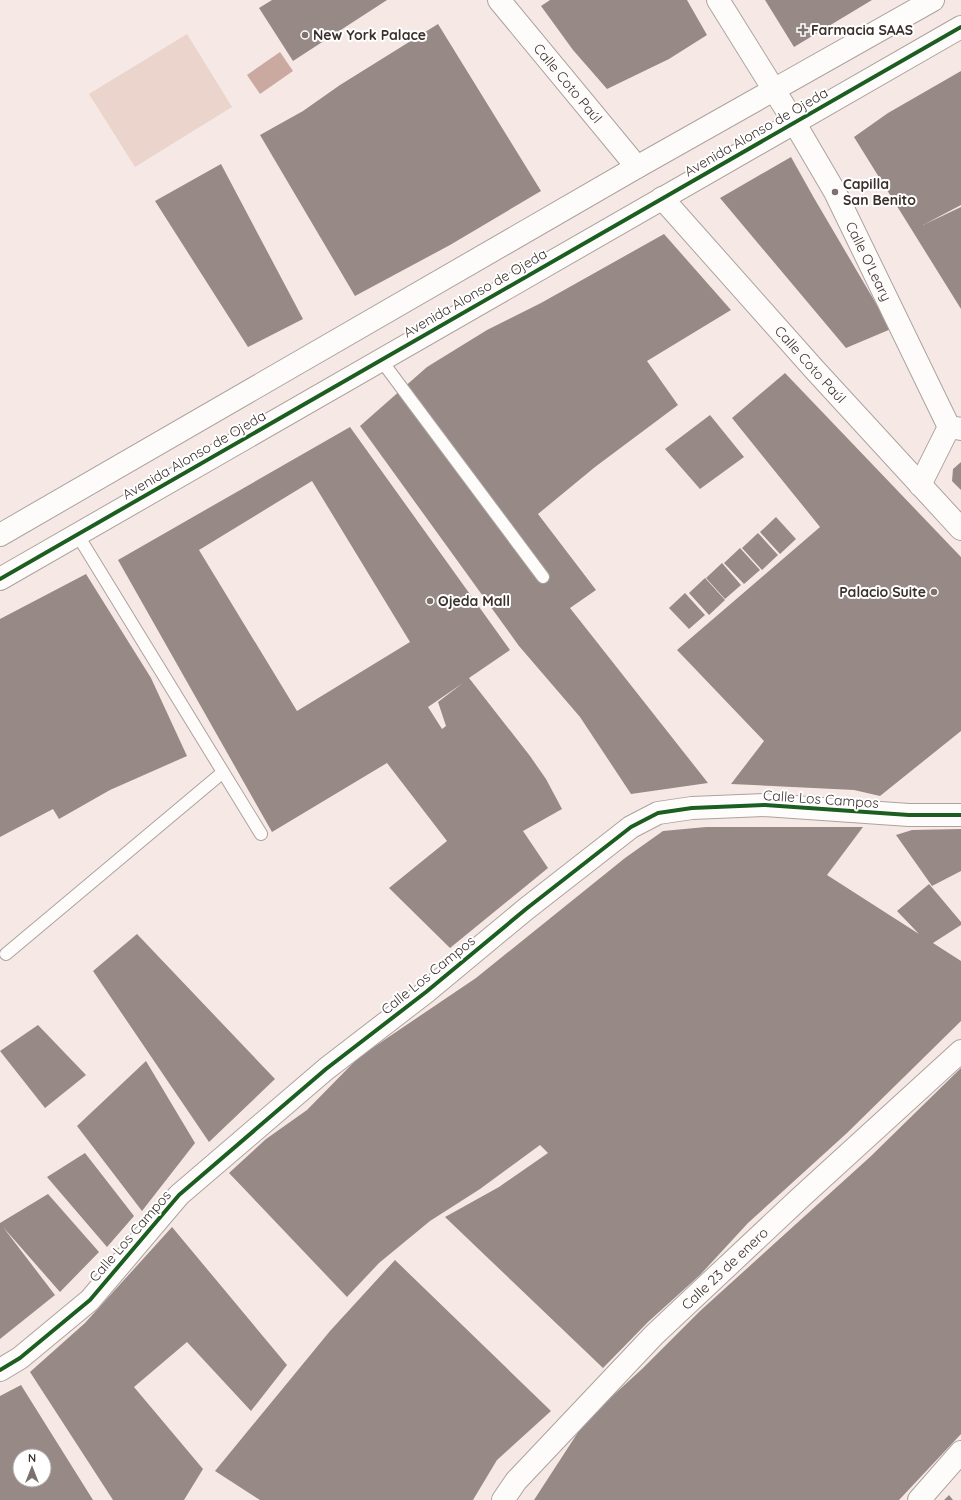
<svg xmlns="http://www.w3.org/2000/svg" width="961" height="1500" font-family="Quicksand,sans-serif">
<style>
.green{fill:#ead4cc}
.water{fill:#c9a9a0}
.building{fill:#978a86;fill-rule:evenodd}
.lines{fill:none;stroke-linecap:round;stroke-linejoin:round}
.service-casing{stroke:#aca29e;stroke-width:14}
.minor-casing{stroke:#aca29e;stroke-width:24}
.service{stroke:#fefcfb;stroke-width:12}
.minor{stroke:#fefcfb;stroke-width:22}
.cycleway-casing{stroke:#fff;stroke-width:6}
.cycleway{stroke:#1b5e20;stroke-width:4}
.poi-dot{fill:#7c716d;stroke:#fff;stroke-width:1.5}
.labels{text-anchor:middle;stroke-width:4;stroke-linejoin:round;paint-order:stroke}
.poi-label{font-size:14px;font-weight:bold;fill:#3b302c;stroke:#fff;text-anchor:start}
.street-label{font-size:14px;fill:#3b302c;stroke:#fff}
</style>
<rect width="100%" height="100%" fill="#f6e9e5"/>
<!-- green -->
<path class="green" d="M187 34 232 107 135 167 89 94Z"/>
<!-- water -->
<path class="water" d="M280 52 293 71 260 94 247 75Z"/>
<!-- building -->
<path class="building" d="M272 0H387L293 61 259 8Z
M550 0H687L707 35 669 59 607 89 573 50 541 6Z
M765 0H872L794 47Z
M438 24 541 191 450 245 355 296 260 135 303 111 340 85Z
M961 71V205L923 225 961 207V309L854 137 888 113Z
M791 157 814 198 891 329 846 348 720 198Z
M221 164 303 319 248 347 155 201Z
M664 234 731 310 647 361 678 405 595 467 538 514 596 590 570 608 708 783 631 794 580 717 519 646 360 426 427 367 487 330 541 303Z
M785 373 961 557V731L880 796 854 790 731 784 764 741 677 650 820 527 732 418Z
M710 415 744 457 700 489 665 449Z
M350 427 510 650 469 678 530 756 546 779 562 809 523 831 548 868 450 948 389 888 447 841 387 763 272 832 118 560ZM312 481 410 642 297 711 199 550ZM463 683 438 702 446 726 442 729 428 707Z
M961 462V490L952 481 953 469Z
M776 517 796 539 780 554 760 532Z
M758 533 778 555 762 570 742 548Z
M740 548 760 570 744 584 724 563Z
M722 563 741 585 725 599 706 578Z
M86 574 151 678 187 756 110 790 59 819 53 809 0 837V619Z
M705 578 725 600 709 615 689 593Z
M685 593 705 615 689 629 669 608Z
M706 827H863L827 875 919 934 897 911 929 884 961 922V925L933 943 961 961V1021L847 1133 748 1223 700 1275 648 1322 603 1368 445 1217 499 1187 548 1153 540 1145 480 1189 430 1221 379 1263 347 1297 229 1173 266 1139 307 1110 359 1057 476 978 625 858 663 831Z
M961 829V871L932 886 896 835 912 830Z
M137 934 275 1079 209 1142 93 971Z
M38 1025 86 1075 45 1108 0 1051Z
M146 1061 195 1143 142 1211 77 1126Z
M961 1068V1434L899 1500H534L586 1420 642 1369 700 1311 870 1157Z
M85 1153 134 1216 107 1247 47 1177Z
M48 1194 99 1252 60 1292 3 1227 55 1295 0 1339V1223Z
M172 1227 287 1365 251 1411 187 1342 134 1387 203 1469 184 1500H113L30 1372 85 1323Z
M395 1260 551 1411 497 1460 473 1500H260L215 1471 330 1331Z
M21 1385 93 1500H0V1396ZM20 1456H44V1480H20Z
M949 1495 953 1500H944Z"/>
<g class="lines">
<!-- service casing -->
<g class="service-casing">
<path id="service" d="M381 360 543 577
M77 534 261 834
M6 954 222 773"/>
</g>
<!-- minor casing -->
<g class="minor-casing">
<g id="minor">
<path id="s1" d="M499 0 637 167"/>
<path id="s2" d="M718 0 794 122 835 192 949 427 961 429"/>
<path id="s3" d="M662 198 814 369 961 529"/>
<path d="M920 485 949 427"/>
<path d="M0 535 637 167 933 0"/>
<path d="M0 579 961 27"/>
<path d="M0 1370 20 1358 90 1300 179 1195 326 1069 426 992 526 909 631 827 658 813 692 808 765 805 909 815H961"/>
<path id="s4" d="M503 1500 516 1481 654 1335 800 1198 961 1051"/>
<path d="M919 1500 961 1452"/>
</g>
</g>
<!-- service -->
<use href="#service" class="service"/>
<!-- minor -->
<use href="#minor" class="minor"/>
<!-- cycleway casing -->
<g class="cycleway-casing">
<path id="cycleway" d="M0 579 961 27
M0 1370 20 1358 90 1300 179 1195 326 1069 426 992 526 909 631 827 658 813 692 808 765 805 909 815H961"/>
</g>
<!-- cycleway -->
<use href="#cycleway" class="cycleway"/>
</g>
<!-- markers -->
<g class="poi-dot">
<path d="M801 24h4v4h4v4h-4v4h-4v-4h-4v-4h4z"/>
<circle cx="305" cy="35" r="4"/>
<circle cx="835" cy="192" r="4"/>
<circle cx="934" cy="592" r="4"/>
<circle cx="430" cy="601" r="4"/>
</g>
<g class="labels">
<!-- poi labels -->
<g class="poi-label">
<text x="811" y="35">Farmacia SAAS</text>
<text x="313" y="40">New York Palace</text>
<text x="843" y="189">Capilla<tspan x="843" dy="16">San Benito</tspan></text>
<text x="926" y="597" text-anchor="end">Palacio Suite</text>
<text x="438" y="606">Ojeda Mall</text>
</g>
<!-- street labels -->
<g class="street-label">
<text dy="5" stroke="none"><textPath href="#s1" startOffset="108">Calle Coto Paúl</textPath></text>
<text transform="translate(756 132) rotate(-30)" y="5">Avenida Alonso de Ojeda</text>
<text dy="5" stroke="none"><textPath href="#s2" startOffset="302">Calle O'Leary</textPath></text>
<text transform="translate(475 293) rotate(-30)" y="5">Avenida Alonso de Ojeda</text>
<text dy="5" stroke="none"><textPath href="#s3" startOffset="223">Calle Coto Paúl</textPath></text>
<text transform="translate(194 455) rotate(-30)" y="5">Avenida Alonso de Ojeda</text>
<text transform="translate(821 799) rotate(4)" y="5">Calle Los Campos</text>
<text transform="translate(428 975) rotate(-39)" y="5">Calle Los Campos</text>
<text transform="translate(130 1236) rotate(-49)" y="5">Calle Los Campos</text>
<text dy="5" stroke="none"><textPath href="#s4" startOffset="321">Calle 23 de enero</textPath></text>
</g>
</g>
<!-- north arrow -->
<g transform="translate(32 1468)"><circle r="19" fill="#ffffff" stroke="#b1acab"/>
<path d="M0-3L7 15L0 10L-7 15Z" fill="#7c716d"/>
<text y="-6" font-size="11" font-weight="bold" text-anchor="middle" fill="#3b302c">N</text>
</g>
</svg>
